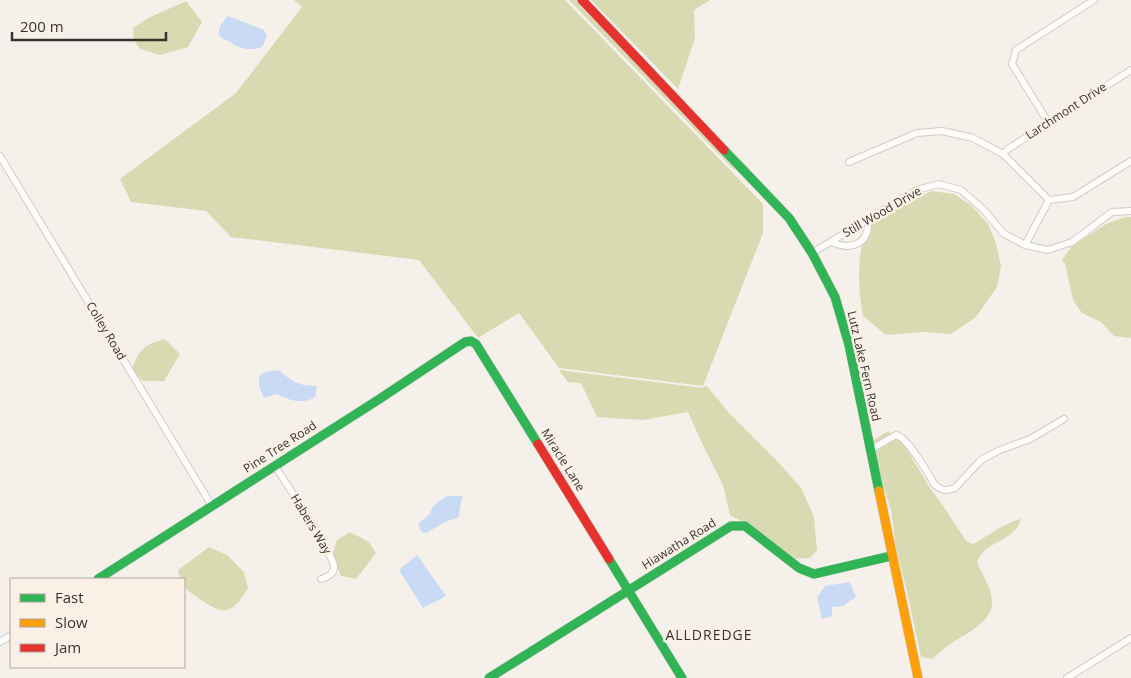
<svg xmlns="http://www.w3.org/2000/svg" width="1131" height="678" font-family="'Open Sans',sans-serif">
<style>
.green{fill:#d8dbb2}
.water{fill:#c8daf4}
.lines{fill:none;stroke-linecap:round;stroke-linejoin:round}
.street-casing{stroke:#d1ccc8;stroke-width:8}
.fast-casing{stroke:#d1ccc8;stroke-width:10}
.slow-casing{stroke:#d1ccc8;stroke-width:10}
.jam-casing{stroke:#d1ccc8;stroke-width:10}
.street{stroke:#fefdfc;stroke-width:6}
.fast{stroke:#30b455;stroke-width:9}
.slow{stroke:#ff9f0a;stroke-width:9}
.jam{stroke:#e5322d;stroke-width:9}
.labels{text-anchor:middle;stroke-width:5;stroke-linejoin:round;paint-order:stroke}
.street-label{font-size:12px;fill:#37332f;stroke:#fbf0e6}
.neighbourhood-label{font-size:14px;letter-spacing:1px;fill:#37332f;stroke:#fbf0e6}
</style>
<rect width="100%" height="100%" fill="#f6f0eb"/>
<!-- green -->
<path class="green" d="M294 0H565L763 204V233L703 386 559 368 519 313 478 338 419 260 231 237 206 211 131 202 120 179 236 93 302 7Z
M569 0H578L737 168 734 170Z
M591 0H710L694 10 695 38 678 89Z
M186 1 202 22 188 47 160 55 140 49 134 40 133 28 148 18Z
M932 191 954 194 972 206 988 224 996 243 1001 266 997 287 976 317 951 334 923 332 886 335 863 316C858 289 853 236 879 216 894 205 915 198 932 191Z
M1125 217H1131V338L1114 336 1101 322 1082 313 1073 300 1065 263 1062 260 1072 246 1106 224Z
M165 339 180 354 164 381H143L132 369C139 349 145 344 165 339Z
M559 370 703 388 706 385 730 414 780 464 801 488 814 517 817 550 810 558 793 559 745 523 730 515 723 485 700 439 688 412 643 420 597 417 581 383 568 382Z
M888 431 903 443 930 488 942 504 966 541 973 544C986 537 1008 521 1021 519 1017 536 999 540 986 549 982 552 979 558 977 562 982 575 992 588 992 602 993 622 964 635 950 644 944 648 939 654 932 659L921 657 907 592 896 548 891 510 881 479 875 457 874 440Z
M350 532 369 542 376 553 356 579 341 576 332 556 337 540Z
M209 547 227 555 244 572 248 588C236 608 228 618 206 603 198 598 190 593 184 586V579H180L178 570Z"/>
<!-- water -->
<path class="water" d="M228 16 264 30 267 36 263 46C254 52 239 49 230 42 228 41 226 40 223 39 214 32 222 22 228 16Z
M279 370C292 382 299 386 317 386L315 397C302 405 289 400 276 394L264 398 259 386V376L265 372Z
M447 496H463L461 501 459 517 445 522 426 533 422 532 419 528V523L430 514C431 505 440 501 447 496Z
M417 555 446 596 423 608 399 570Z
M850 582 856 597 843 606 832 607V616L822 619 817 597 825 586Z"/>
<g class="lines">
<!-- street casing -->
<g class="street-casing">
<path id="street" d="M1048 122 1012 64 1016 50 1094 0
M1003 154 1008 149 1131 70
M0 156 212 506
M849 162 917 133 942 131 973 138 1003 154 1049 200 1073 197 1131 161
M831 242C852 251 870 244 868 219
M1025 245 1049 200
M812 253 917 190 939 184 961 190 983 209 1003 233 1025 245 1048 250 1072 242 1112 212 1131 211
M870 450 896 435C908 437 928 474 935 485 942 491 947 491 955 488L981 460 1000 450 1030 439 1064 419
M275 466C285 482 334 554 334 567 334 575 327 577 321 579
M0 642 11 635
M1067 678 1131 638"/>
</g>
<!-- fast casing -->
<g class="fast-casing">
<path id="fast" d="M724 150 789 218 812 253 835 297 849 345 879 491
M609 559 682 678
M98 579 381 398 465 342 471 341 476 344 538 444
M489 678 731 526H745L799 568 814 574 891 556"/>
</g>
<!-- slow casing -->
<g class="slow-casing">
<path id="slow" d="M879 491 918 678"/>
</g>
<!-- jam casing -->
<g class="jam-casing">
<path id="jam" d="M582 0 724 150
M538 444 609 559"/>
</g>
<!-- street -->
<use href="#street" class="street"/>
<!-- fast -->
<use href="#fast" class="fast"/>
<!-- slow -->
<use href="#slow" class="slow"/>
<!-- jam -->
<use href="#jam" class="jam"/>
</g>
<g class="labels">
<!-- street labels -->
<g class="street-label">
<text transform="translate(1066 111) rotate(-33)" y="4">Larchmont Drive</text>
<text transform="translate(882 212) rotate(-30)" y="4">Still Wood Drive</text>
<text transform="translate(106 331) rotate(59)" y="4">Colley Road</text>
<text transform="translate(864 366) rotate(77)" y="4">Lutz Lake Fern Road</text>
<text transform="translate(280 447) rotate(-33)" y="4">Pine Tree Road</text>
<text transform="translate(563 460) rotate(58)" y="4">Miracle Lane</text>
<text transform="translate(311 524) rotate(59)" y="4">Habers Way</text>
<text transform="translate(679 544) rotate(-32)" y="4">Hiawatha Road</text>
</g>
<!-- neighbourhood labels -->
<g class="neighbourhood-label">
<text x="709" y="640">ALLDREDGE</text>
</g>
</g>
<!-- legend -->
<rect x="10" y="578" width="175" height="90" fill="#fbf0e6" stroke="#ada49d"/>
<rect x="20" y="594" width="25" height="8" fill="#30b455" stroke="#ada49d"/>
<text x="55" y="603" font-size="15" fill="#37332f">Fast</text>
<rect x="20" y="619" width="25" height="8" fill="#ff9f0a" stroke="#ada49d"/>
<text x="55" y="628" font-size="15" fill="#37332f">Slow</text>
<rect x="20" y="644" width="25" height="8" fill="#e5322d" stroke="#ada49d"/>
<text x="55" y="653" font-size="15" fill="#37332f">Jam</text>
<!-- scale -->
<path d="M12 32v8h154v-8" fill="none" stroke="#37332f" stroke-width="2.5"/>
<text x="20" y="32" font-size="15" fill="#37332f" stroke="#fbf0e6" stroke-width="4" paint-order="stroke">200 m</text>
</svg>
